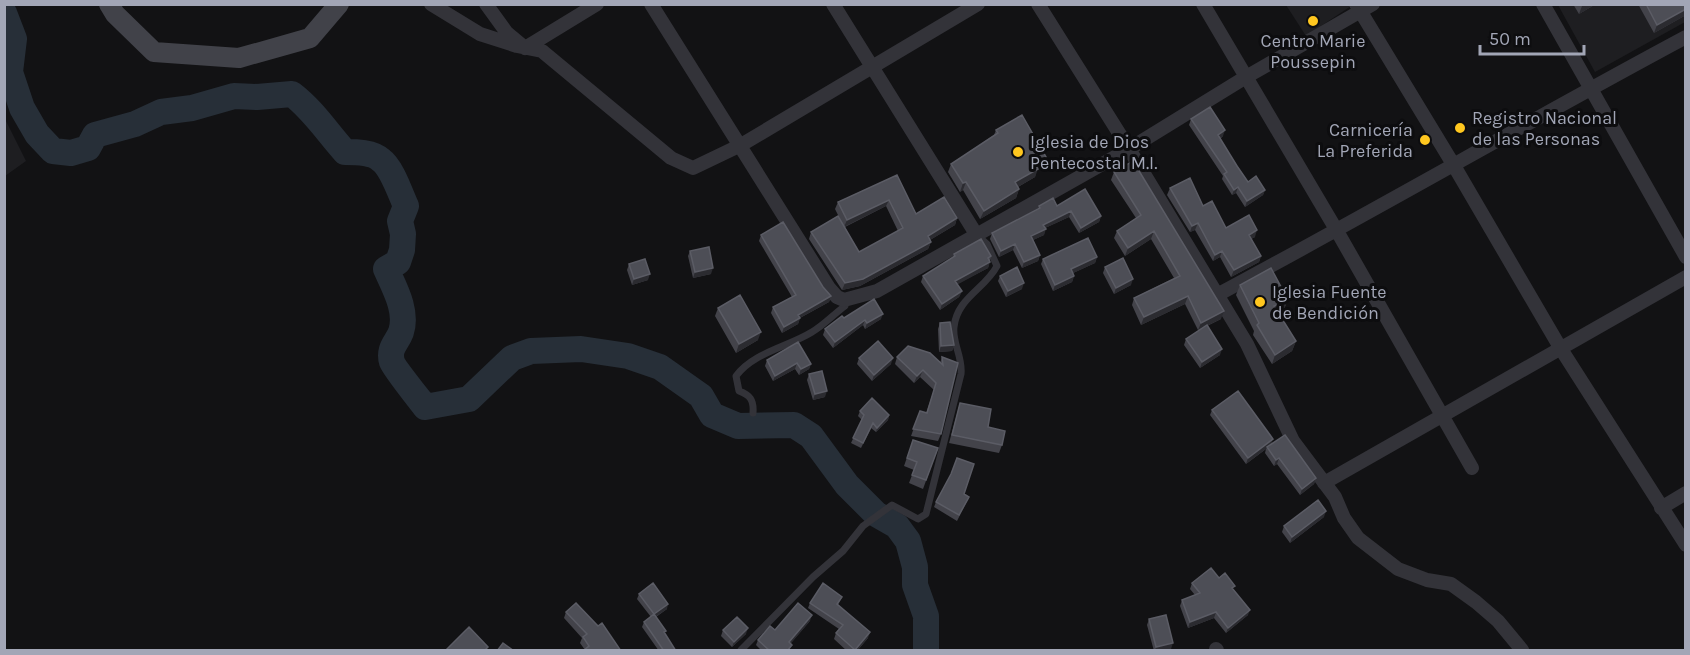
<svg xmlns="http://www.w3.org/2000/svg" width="1690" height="655" font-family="Karla,sans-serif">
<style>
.built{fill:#1e1e21}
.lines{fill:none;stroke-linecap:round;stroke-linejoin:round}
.river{stroke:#272f38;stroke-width:26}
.lane{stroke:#333339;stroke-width:7}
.street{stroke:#333339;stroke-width:14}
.secondary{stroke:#414249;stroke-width:20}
.wall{fill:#43434a;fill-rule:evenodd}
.shaded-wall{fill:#2b2b30}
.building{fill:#4d4e56;stroke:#5b5c65;stroke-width:1.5}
.poi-dot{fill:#ffc71f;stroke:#0d0d0f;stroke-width:2}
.labels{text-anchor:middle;stroke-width:6;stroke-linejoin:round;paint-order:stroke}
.poi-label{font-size:18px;fill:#a2a6b6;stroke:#0d0d0f;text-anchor:start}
</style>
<rect width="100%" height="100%" fill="#121214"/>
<!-- built -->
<path class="built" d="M1354 4 1306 36 1286 5Z
M1558 5H1685V22L1595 72Z
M5 119 26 161 5 176H4Z"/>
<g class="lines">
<!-- river -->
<path class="river" d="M4 13 14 39 10 72 22 108 37 134 53 151 71 153 88 148 95 135 135 124 161 112 192 108 234 96 257 97 292 94C313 110 327 132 345 152 356 152 373 152 381 160 392 168 400 193 406 206L400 221 403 234 402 250 398 262 386 269C394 287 408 311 401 332 397 343 388 348 392 362 394 368 419 399 425 407L469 399 512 358 531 351 581 349 628 356 660 367 701 396 712 415 738 426 794 425 811 436 847 485 876 514 897 526 908 541 915 567V585L926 616V650"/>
<!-- lane -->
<path class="lane" d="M753 413C754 400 750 395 739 391L736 376C754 352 788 347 812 332 824 325 834 314 845 306L844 300
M741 650 813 577 843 551 863 526 892 505 918 519 926 514 961 374C963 357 952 343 954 327 957 298 985 289 997 266L987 244 976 234"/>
<!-- street -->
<path class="street" d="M431 4 480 34 517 46 542 51 671 158 693 168 741 145 978 4
M486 4 507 33 525 48 597 4
M651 4 829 288 837 297 844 300 877 291 1129 149 1246 77 1373 4
M833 4 976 234
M1038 4 1129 149 1247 344 1293 441 1335 497 1344 518 1358 538 1398 569 1427 580 1451 584 1476 602 1498 621 1522 650
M1203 4 1337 231 1472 468
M1356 4 1453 164 1561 349 1686 545
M1543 4 1686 257
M1217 295C1374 211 1529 121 1686 37
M1324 483 1686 277
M1661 508 1686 493
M1216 649 1217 650"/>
<!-- secondary -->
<path class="secondary" d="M109 4 115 14 154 52 239 58 310 38 339 4"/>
</g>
<!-- wall -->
<path class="wall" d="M1573 4H1596L1579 14Z
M1638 4H1686V15L1654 33Z
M1191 119 1223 136 1220 139 1248 182 1265 190 1263 195 1245 207 1236 193 1232 195 1222 179 1223 176 1189 125Z
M996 130 1043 165 1037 168 1035 177 1018 187 1019 189 1016 198 980 219 963 190 960 192 948 172 951 164 994 135Z
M1114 172 1221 319 1207 326 1220 355 1200 368 1184 345 1186 339 1204 328 1198 330 1185 304 1141 325 1132 305 1134 298 1174 278 1151 239 1125 256 1114 238 1117 231 1136 218 1111 180Z
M897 175 916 214 957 218 955 225 930 240 931 242 928 249 860 286 842 290 809 239 811 232 842 223 835 209 838 202ZM886 206 898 231 859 252 845 227Z
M1170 188 1203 206 1226 228 1255 237 1251 239 1261 256 1259 262 1231 277 1220 257 1213 261 1195 230 1190 232 1167 195Z
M1039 206H1057L1101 216 1099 222 1079 233 1069 217 1045 228 1044 235 1033 240 1040 255 1038 261 1022 268 1013 250 999 257 990 239 992 233 1038 209Z
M761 235 823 287 831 296 829 302 800 318 798 324 782 333 771 313 773 307 792 297 759 241Z
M690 251 711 274 693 278 688 256Z
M954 254 991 256 988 268 957 284 962 291 959 297 940 310 921 282 923 276 953 257Z
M1097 257 1095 263 1073 273 1074 276 1072 282 1053 291 1041 264 1043 259Z
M629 264 648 280 632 285 627 270Z
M1105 267 1131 285 1114 294 1103 273Z
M1000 276 1022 289 1006 297 998 281Z
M1240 285 1288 300 1284 309 1278 312 1296 341 1292 351 1272 364 1253 335 1254 331 1236 295Z
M718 308 758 340 736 353 715 316Z
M844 318 881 319 865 329 863 325 833 348 823 335 825 329Z
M940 323 954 345 952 351 939 352 938 329Z
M897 357 940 363 942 357 958 363 941 434 938 441 911 436 920 411 926 413 934 390 920 377 914 383 895 364Z
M859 358 891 364 872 381 857 364Z
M767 360 811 364 809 369 799 375 795 369 773 381 765 366Z
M809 374 825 397 813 400 807 380Z
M960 403 988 427 1002 445 999 453 949 443Z
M1212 410 1272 444 1316 478 1314 484 1300 495 1277 464 1274 466 1265 453 1266 449 1246 464 1210 415Z
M860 411 889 415 888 420 876 432 871 428 861 448 851 443 862 420 858 416Z
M913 440 938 448 923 489 909 483 914 470 904 466Z
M964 494 969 497 957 521 934 507 936 502Z
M1324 517 1290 543 1282 532 1284 526Z
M1219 578 1234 590 1248 615 1226 633 1214 618 1188 628 1180 606 1182 600 1195 595 1190 589 1192 583Z
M639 594 667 609 656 617 665 634 676 651H659L642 627 644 622 651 617 637 599Z
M842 597 838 605 868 638 857 651H847L834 639 836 633 839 629 808 608 810 603Z
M566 612 621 651 585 650 580 643 582 638 564 618Z
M1149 619 1171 649 1164 651H1154L1147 625Z
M810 621 790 644V651H762L756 645 758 640Z
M723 630 746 634 732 647 721 636Z"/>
<!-- shaded-wall -->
<path class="shaded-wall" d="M1584 4H1596L1579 14 1582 6Z
M1686 9V15L1654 33 1657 25Z
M1225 130 1223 136 1216 141 1218 135Z
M1046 157 1043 165 1031 172 1034 163Z
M1038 169 1035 177 1011 191 1015 182Z
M966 182 963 190 960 192 963 183Z
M1238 187 1236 193 1232 195 1234 190Z
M1019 189 1016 198 980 219 984 211Z
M1265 190 1263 195 1245 207 1247 201Z
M889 200 886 206 844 227 847 220Z
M1071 211 1069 217 1041 230 1043 225Z
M1101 216 1099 222 1079 233 1081 228Z
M957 218 955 225 925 243 928 236Z
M1198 223 1195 230 1190 232 1192 226Z
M1046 229 1044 235 1029 242 1031 236Z
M1257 230 1255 237 1246 242 1249 235Z
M1154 231 1151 239 1125 256 1128 248Z
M931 242 928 249 860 286 842 290 845 283Z
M1015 244 1013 250 999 257 1001 251Z
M1222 251 1220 257 1213 261 1215 255Z
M1040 255 1038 261 1022 268 1024 262Z
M1261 256 1259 262 1231 277 1234 270Z
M1097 257 1095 263 1069 275 1071 269Z
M990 262 988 268 953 287 955 281Z
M713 268 711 274 693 278 695 272Z
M650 274 648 280 632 285 634 279Z
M1074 276 1072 282 1053 291 1055 285Z
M1133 279 1131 285 1114 294 1116 288Z
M1024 283 1022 289 1006 297 1008 291Z
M962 291 959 297 940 310 942 304Z
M831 296 829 302 796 320 798 315Z
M1188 296 1185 304 1141 325 1144 317Z
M1288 300 1284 309 1270 316 1274 306Z
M1224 311 1221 319 1198 330 1201 323Z
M883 314 881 319 865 329 867 323Z
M800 318 798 324 782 333 784 327Z
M865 320 863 325 833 348 835 342Z
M761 332 758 340 736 353 739 344Z
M1296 341 1292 351 1272 364 1275 355Z
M954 345 952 351 939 352 941 346Z
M1222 349 1220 355 1200 368 1202 362Z
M893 358 891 364 872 381 874 375Z
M797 363 795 369 773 381 775 376Z
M811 364 809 369 799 375 801 369Z
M923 370 920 377 914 383 917 376Z
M827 391 825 397 813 400 815 394Z
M889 415 888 420 876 432 877 428Z
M1273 439 1271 445 1246 464 1248 458Z
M1279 458 1277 464 1274 466 1276 460Z
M1316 478 1314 484 1300 495 1302 489Z
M1326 511 1324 517 1290 543 1292 537Z
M668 604 667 609 652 619 654 614Z
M1250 610 1248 615 1226 633 1228 628Z
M1216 612 1214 618 1188 628 1190 622Z
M812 615 810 621 787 648 789 642Z
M748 628 746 634 732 647 734 642Z
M870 632 868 638 857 651H855Z
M1173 643 1171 649 1164 651H1155L1156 647Z"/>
<!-- building -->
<path class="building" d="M1646 4H1686V9L1657 25Z
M1210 107 1225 130 1218 135 1237 166 1248 182 1256 176 1265 190 1247 201 1238 187 1234 190 1224 174 1227 172 1191 119Z
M1022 115 1046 157 1034 163 1038 169 1015 182 1019 189 984 211 966 182 963 183 951 164 998 133 996 130Z
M1133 161 1224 311 1201 323 1188 296 1144 317 1134 298 1180 276 1154 231 1128 248 1117 231 1141 215 1114 172Z
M897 175 916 214 944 197 957 218 928 236 931 242 863 279 845 283 811 232 838 216 859 252 903 228 889 200 847 220 838 202Z
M1190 178 1203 206 1212 201 1226 228 1249 215 1257 230 1249 235 1261 256 1234 270 1222 251 1215 255 1198 223 1192 226 1170 188Z
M1085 189 1101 216 1081 228 1071 211 1043 225 1046 229 1031 236 1040 255 1024 262 1015 244 1001 251 992 233 1040 208 1039 206 1053 198 1057 206Z
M783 222 823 287 831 296 798 315 800 318 784 327 773 307 796 295 761 235Z
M1088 238 1097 257 1071 269 1074 276 1055 285 1043 259Z
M981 239 991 256 988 258 990 262 955 281 962 291 942 304 923 276 955 256 954 254Z
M709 247 713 268 695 272 690 251Z
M1123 258 1133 279 1116 288 1105 267Z
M645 259 650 274 634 279 629 264Z
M1017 267 1024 283 1008 291 1000 276Z
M1271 268 1288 300 1274 306 1296 341 1275 355 1257 325 1259 323 1240 285Z
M740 295 761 332 739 344 718 308Z
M874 299 883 314 867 323 865 320 835 342 825 329 842 316 844 318Z
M950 322 954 345 941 346 940 323Z
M1207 325 1222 349 1202 362 1186 339Z
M878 341 893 358 874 375 859 358Z
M798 342 811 364 801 369 797 363 775 376 767 360Z
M908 346 930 353 943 365 942 357 958 363 941 434 913 429 920 411 927 413 936 383 923 370 917 376 897 357Z
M822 371 827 391 815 394 809 374Z
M1238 391 1273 439 1248 458 1212 410Z
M872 398 889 415 877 428 873 423 863 443 853 438 864 415 860 411Z
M960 403 991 409 988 427 1005 431 1002 445 952 435Z
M1285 435 1316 478 1302 489 1279 458 1276 460 1267 447Z
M913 440 938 448 926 480 912 475 917 462 907 458Z
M957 458 974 464 964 494 969 497 959 515 936 502 951 474Z
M1318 500 1326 511 1292 537 1284 526Z
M1211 568 1219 578 1225 573 1235 586 1232 588 1250 610 1228 628 1216 612 1190 622 1182 600 1200 593 1192 583Z
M653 583 668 604 654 614 639 594Z
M823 583 842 597 837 604 870 632 855 650 836 633 843 625 810 603Z
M576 603 598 626 602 623 621 651H583L589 646 583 637 587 634 566 612Z
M798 603 812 615 789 642 792 645 787 651H770L758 640 770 626 775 630Z
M654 614 666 631 664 632 676 651H664L644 622Z
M1166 615 1173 643 1156 647 1149 619Z
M737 617 748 628 734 642 723 630Z
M469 627 488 647 484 651H449L447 649Z
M503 643 514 651H497Z"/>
<!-- markers -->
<g class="poi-dot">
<circle cx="1313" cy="21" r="6"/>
<circle cx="1460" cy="128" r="6"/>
<circle cx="1425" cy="140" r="6"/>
<circle cx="1018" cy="152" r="6"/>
<circle cx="1260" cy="302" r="6"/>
</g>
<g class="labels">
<!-- poi labels -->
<g class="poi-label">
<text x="1313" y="47" text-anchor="middle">Centro Marie<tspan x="1313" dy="21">Poussepin</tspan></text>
<text x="1472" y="124">Registro Nacional<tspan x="1472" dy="21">de las Personas</tspan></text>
<text x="1413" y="136" text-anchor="end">Carnicería<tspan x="1413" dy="21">La Preferida</tspan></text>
<text x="1030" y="148">Iglesia de Dios<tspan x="1030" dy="21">Pentecostal M.I.</tspan></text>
<text x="1272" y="298">Iglesia Fuente<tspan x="1272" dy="21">de Bendición</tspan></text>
</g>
</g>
<!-- border -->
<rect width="1690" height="655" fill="none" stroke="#a2a6b6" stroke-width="12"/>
<!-- scale -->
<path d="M1480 45v9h104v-9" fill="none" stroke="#a2a6b6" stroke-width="3"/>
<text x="1489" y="45" font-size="18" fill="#a2a6b6" stroke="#0d0d0f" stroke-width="4.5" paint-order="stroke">50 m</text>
</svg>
